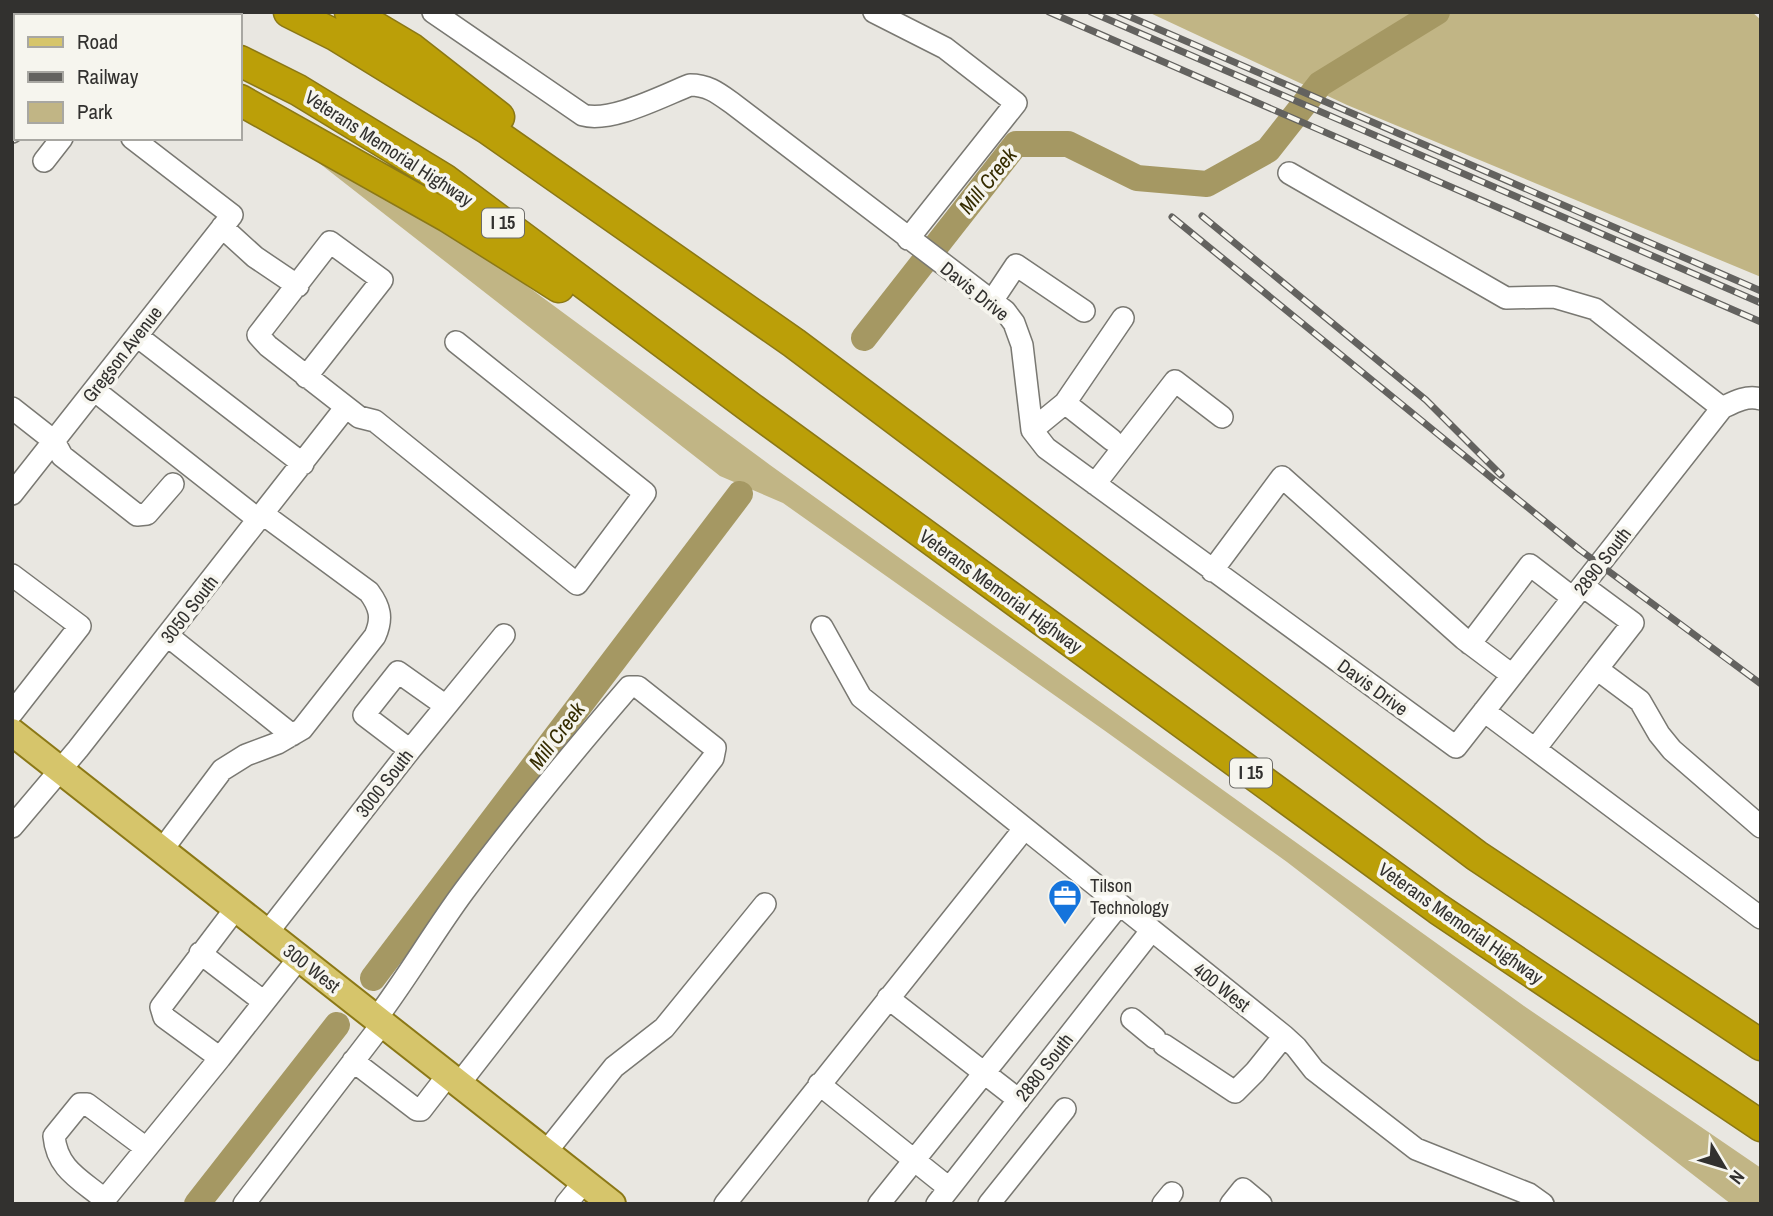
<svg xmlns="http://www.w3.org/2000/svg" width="1773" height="1216" font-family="'Archivo Narrow',sans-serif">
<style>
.green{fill:#c1b585}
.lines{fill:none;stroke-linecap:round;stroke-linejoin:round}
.river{stroke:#a59863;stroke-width:26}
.minor-casing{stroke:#797872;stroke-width:24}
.major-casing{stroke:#8b7816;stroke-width:30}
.highway-casing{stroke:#8b7816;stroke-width:33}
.minor{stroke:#fff;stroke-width:21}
.major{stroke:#d6c56b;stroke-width:26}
.highway{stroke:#bb9f08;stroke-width:30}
.rail-casing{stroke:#63625f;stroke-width:7}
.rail{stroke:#f6f5ee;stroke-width:4.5;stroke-dasharray:13;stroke-linecap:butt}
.labels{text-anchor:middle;stroke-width:7;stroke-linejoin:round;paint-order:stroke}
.shield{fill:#f6f5ee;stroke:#6d6c68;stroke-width:2}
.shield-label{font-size:18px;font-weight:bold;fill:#32312f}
.street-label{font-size:19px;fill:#32312f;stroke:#f6f5ee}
.poi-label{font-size:19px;fill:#32312f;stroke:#f6f5ee;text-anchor:start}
.water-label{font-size:21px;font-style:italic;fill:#352c00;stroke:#f6f5ee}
</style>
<rect width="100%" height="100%" fill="#e9e7e1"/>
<!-- green -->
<path class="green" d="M1148 12H1752L1761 20V277L1347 105Z
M303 147 365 181 512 275 770 465 1524 1006 1761 1168V1204H1731L1287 862 1108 733 783 503 720 476 319 163Z"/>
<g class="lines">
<!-- river -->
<path class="river" d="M864 338 1016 144H1068L1137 178 1207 184 1268 150 1320 84 1437 12
M373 978 740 494
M197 1204 337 1025"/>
<!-- minor casing -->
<g class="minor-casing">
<path id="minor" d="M433 12 583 115C611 123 662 96 690 85 708 85 718 93 732 103L1005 311 1014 323 1022 345 1032 430 1046 448 1456 747 1722 408C1734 402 1746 395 1761 399
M874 12 945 48 1016 103 908 239
M12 44 16 47
M12 132 16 127
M44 161 62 138
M1289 173 1506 298 1554 297 1595 309 1722 408
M222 227 255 257 298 286
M992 301 1016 265 1084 311
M137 336 303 464
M306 377 382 280 330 242 258 335 268 346 359 417 375 421 577 584 645 493 456 342
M94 390 259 520
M1065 403 1123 318
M12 408 54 441 62 456 137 515 147 514 173 484
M1032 430 1065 403 1112 440
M1095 484 1175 381 1222 417
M12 494 232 215 132 138
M1212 571 1282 477 1464 639 1512 675
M12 575 80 626 12 713
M1583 586 1633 623 1597 669 1640 701 1659 734 1672 750 1761 827
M822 627 861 697 1284 1036 1296 1047 1314 1070 1416 1149 1529 1194 1543 1204
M168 636 292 735
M1470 644 1530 565 1573 598
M1484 711 1761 918
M1535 749 1597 669
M410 750 364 715 398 672 446 706
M12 827 78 749 346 407
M162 850 222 770 246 755 278 743 302 729 375 636C383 618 380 607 369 592L263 514
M267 933 410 750 504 635
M200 953 264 1002
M888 998 1019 1100
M376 1019C407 978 433 933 464 891 516 821 572 753 629 687H638L715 748 713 758 459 1084
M1132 1019 1155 1038
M1164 1045 1235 1092 1255 1072 1284 1036
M220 1058 299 958
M353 1061 417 1110H421L448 1075
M819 1084 949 1188
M546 1152 614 1067 664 1028 765 904
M104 1199C80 1179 57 1169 54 1136L80 1104H87L146 1148
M101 1204 220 1058 164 1017 161 1007 236 908
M244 1204 382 1024
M566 1204 584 1182
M725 1204 1024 829
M879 1204 1119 905
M937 1204 1151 931
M989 1204 1065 1109
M1163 1204 1172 1193
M1231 1204 1243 1189 1261 1204"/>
</g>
<!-- major casing -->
<g class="major-casing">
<path id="major" d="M12 732 612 1204"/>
</g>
<!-- highway casing -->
<g class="highway-casing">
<path id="highway" d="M35 12 46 16
M138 12 146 16
M289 12 335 35 488 129 794 343 1477 856 1761 1045
M350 12 412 49 499 117
M240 61 298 90 444 179 751 408 1438 909 1761 1126
M240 100 448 217 559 287"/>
</g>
<!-- minor -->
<use href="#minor" class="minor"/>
<!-- major -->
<use href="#major" class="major"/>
<!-- highway -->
<use href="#highway" class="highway"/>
<!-- rail casing -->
<g class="rail-casing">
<path id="rail" d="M1049 12 1761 322
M1091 12 1761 303
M1119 12 1761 291
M1202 216 1426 400 1501 475
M1172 217 1580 550 1761 684"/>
</g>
<!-- rail -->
<use href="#rail" class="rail"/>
</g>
<!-- icons -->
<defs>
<g id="office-pin" transform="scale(1.75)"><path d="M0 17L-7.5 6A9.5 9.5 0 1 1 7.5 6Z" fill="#1574dc" stroke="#f6f5ee"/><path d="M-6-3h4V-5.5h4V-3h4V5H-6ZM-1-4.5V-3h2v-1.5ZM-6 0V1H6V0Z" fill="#fff"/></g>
</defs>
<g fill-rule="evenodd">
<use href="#office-pin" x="1065" y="896"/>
</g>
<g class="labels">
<!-- shield labels -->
<g class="shield">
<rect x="482" y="208.5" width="42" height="29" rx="5"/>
<rect x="1230" y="758.5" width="42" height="29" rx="5"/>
</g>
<g class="shield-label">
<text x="503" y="229">I 15</text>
<text x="1251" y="779">I 15</text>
</g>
<!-- street labels -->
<g class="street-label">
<text transform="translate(389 148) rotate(33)" y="7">Veterans Memorial Highway</text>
<text transform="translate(975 291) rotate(39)" y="7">Davis Drive</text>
<text transform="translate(122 354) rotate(-52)" y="7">Gregson Avenue</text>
<text transform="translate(1602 561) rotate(-52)" y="7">2890 South</text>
<text transform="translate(1001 591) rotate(36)" y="7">Veterans Memorial Highway</text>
<text transform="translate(189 609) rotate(-52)" y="7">3050 South</text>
<text transform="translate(1373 687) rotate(36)" y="7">Davis Drive</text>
<text transform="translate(384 783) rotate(-52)" y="7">3000 South</text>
<text transform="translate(1461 923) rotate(35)" y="7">Veterans Memorial Highway</text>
<text transform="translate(312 968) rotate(38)" y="7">300 West</text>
<text transform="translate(1222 987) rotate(38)" y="7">400 West</text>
<text transform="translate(1044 1067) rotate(-52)" y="7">2880 South</text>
</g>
<!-- poi labels -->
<g class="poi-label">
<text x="1090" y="892">Tilson<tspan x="1090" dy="22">Technology</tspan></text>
</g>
<!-- water labels -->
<g class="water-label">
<text transform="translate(988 181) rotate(-51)" y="7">Mill Creek</text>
<text transform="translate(557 736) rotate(-53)" y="7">Mill Creek</text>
</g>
</g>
<!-- border -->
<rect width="1773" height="1216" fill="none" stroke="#32312f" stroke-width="28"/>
<!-- legend -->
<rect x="14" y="14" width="228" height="126" fill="#f6f5ee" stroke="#a8a7a2" stroke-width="2"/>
<rect x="28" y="37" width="35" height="10" fill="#d6c56b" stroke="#a8a7a2" stroke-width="2"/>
<text x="77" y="49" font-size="21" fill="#32312f">Road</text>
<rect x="28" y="72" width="35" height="10" fill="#63625f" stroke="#a8a7a2" stroke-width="2"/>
<text x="77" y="84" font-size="21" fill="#32312f">Railway</text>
<rect x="28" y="102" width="35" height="21" fill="#c1b585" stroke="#a8a7a2" stroke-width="2"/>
<text x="77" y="119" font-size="21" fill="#32312f">Park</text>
<!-- north arrow -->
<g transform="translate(1724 1167) rotate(128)" stroke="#f6f5ee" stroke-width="5" paint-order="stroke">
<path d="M0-5L12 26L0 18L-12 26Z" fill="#32312f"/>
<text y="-10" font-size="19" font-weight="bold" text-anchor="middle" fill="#32312f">N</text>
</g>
</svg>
